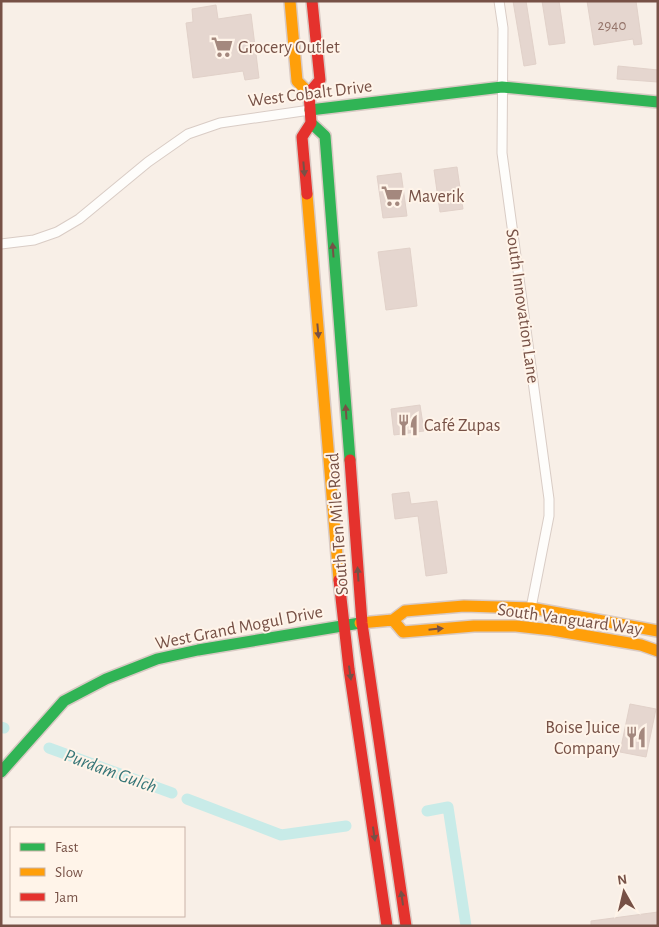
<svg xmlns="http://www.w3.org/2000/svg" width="659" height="927" font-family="'Alegreya Sans',sans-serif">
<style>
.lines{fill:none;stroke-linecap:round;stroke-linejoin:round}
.canal{stroke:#c8ebe8;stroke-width:11}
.building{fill:#e5d6cf;stroke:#e1d1c9}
.street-casing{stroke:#d9ccc5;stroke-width:11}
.fast-casing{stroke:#d9cac4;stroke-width:14}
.slow-casing{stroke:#d9cac4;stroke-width:14}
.jam-casing{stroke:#d9cac4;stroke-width:14}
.street{stroke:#fefdfb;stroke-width:9}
.fast{stroke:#30b455;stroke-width:11}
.slow{stroke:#ff9f0a;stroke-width:11}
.jam{stroke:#e5322d;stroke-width:11}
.oneway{fill:#775146}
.labels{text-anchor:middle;stroke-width:4;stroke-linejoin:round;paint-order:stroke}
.number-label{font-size:15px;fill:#94746a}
.poi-label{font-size:18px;fill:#775146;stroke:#fff4e9;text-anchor:start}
.street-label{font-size:18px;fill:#775146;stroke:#fff4e9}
.water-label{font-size:19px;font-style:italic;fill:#367577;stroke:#fff4e9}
</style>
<rect width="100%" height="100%" fill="#f8efe7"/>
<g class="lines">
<!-- canal -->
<path class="canal" d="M1 727 4 728
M49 748 172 793
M187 799 281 835 346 826
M427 811 448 807 466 926"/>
</g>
<!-- building -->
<path class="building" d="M513 1H526L536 64 524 66Z
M542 1H559L565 43 549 45Z
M587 1H636L642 44 634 45 633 39 594 45Z
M216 5 218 19 251 14 259 78 245 80 243 71 193 78 186 23 193 22 192 9Z
M618 66 658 70V82L617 79Z
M457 167 463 209 440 212 434 170Z
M401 173 407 216 383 218 377 176Z
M410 248 417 306 386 310 378 252Z
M420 405 424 431 394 435 391 409Z
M409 492 411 504 437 501 447 573 426 576 418 516 395 519 392 494Z
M630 704 656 709 646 757 620 752Z
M658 912V926H591V921Z"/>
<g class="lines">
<!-- street casing -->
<g class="street-casing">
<path id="street" d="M499 1 503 28 502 153 549 499V516L531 608
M1 244 34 240 57 232 79 219 148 162 188 134 220 123 310 110"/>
</g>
<!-- fast casing -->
<g class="fast-casing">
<path id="fast" d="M310 110 502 87 658 102
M311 123 325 136 350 460
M1 772 64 701 106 679 157 659 198 650 360 623"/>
</g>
<!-- slow casing -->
<g class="slow-casing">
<path id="slow" d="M290 1 297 81 309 93
M307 194 339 580
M393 620 403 632 474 626H516L552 630 641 645 658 651
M360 623 393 620 405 611 464 606 531 608 658 631"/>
</g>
<!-- jam casing -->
<g class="jam-casing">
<path id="jam" d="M307 194 302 137 311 123 309 93 320 80 312 1
M350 460 362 623 406 926
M339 580 349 669 387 926"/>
</g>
<!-- street -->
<use href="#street" class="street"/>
<!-- fast -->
<use href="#fast" class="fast"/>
<!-- slow -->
<use href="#slow" class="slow"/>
<!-- jam -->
<use href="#jam" class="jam"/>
</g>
<!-- one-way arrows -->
<defs><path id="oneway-solid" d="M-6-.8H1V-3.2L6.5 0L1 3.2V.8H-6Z" transform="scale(1.25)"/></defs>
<g class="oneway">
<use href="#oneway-solid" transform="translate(304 169) rotate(85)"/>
<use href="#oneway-solid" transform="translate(333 250) rotate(-94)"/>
<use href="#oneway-solid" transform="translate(318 331) rotate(85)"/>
<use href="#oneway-solid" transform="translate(346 412) rotate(-94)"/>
<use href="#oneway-solid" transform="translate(358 574) rotate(-94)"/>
<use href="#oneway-solid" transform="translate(436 629) rotate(-6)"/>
<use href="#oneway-solid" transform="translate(350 673) rotate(82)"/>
<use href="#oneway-solid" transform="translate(374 834) rotate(82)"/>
<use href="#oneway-solid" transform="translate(402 898) rotate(-98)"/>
</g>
<!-- icons -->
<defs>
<g id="supermarket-bare" transform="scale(1.725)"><path d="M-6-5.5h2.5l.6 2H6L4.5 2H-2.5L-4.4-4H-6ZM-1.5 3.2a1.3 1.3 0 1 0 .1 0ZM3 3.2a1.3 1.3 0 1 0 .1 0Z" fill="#a4887e" stroke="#fff4e9" stroke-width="2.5" paint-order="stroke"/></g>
<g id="restaurant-bare" transform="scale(1.725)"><path d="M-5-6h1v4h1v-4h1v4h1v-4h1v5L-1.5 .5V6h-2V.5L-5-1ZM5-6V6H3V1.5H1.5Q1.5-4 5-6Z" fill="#a4887e" stroke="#fff4e9" stroke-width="2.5" paint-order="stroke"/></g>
</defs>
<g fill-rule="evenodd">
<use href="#supermarket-bare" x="222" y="47"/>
<use href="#supermarket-bare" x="392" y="196"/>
<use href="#restaurant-bare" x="408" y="425"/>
<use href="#restaurant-bare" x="636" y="737"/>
</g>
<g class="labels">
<!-- number labels -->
<g class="number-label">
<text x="612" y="30">2940</text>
</g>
<!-- poi labels -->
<g class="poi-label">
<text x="238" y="53">Grocery Outlet</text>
<text x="408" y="202">Maverik</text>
<text x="424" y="431">Café Zupas</text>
<text x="620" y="733" text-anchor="end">Boise Juice<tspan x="620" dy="21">Company</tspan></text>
</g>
<!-- street labels -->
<g class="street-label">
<text transform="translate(310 93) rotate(-7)" y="6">West Cobalt Drive</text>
<text transform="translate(523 306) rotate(82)" y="6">South Innovation Lane</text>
<text transform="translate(337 524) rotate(-94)" y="6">South Ten Mile Road</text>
<text transform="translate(570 619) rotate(8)" y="6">South Vanguard Way</text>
<text transform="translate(239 627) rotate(-11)" y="6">West Grand Mogul Drive</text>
</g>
<!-- water labels -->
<g class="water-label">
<text transform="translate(111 770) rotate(20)" y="7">Purdam Gulch</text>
</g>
</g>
<!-- border -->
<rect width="659" height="927" fill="none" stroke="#775146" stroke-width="5"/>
<!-- legend -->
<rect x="10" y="827" width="175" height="90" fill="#fff4e9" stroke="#c9b3a8"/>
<rect x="20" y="843" width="25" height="8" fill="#30b455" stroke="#c9b3a8"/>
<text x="55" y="852" font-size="15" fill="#775146">Fast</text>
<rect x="20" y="868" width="25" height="8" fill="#ff9f0a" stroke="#c9b3a8"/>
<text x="55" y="877" font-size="15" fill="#775146">Slow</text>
<rect x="20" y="893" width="25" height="8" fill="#e5322d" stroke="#c9b3a8"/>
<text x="55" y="902" font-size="15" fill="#775146">Jam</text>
<!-- north arrow -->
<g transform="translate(624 892) rotate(352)" stroke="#fff4e9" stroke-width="4" paint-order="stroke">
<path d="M0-4L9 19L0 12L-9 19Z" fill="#775146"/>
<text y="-8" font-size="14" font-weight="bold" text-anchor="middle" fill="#775146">N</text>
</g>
</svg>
